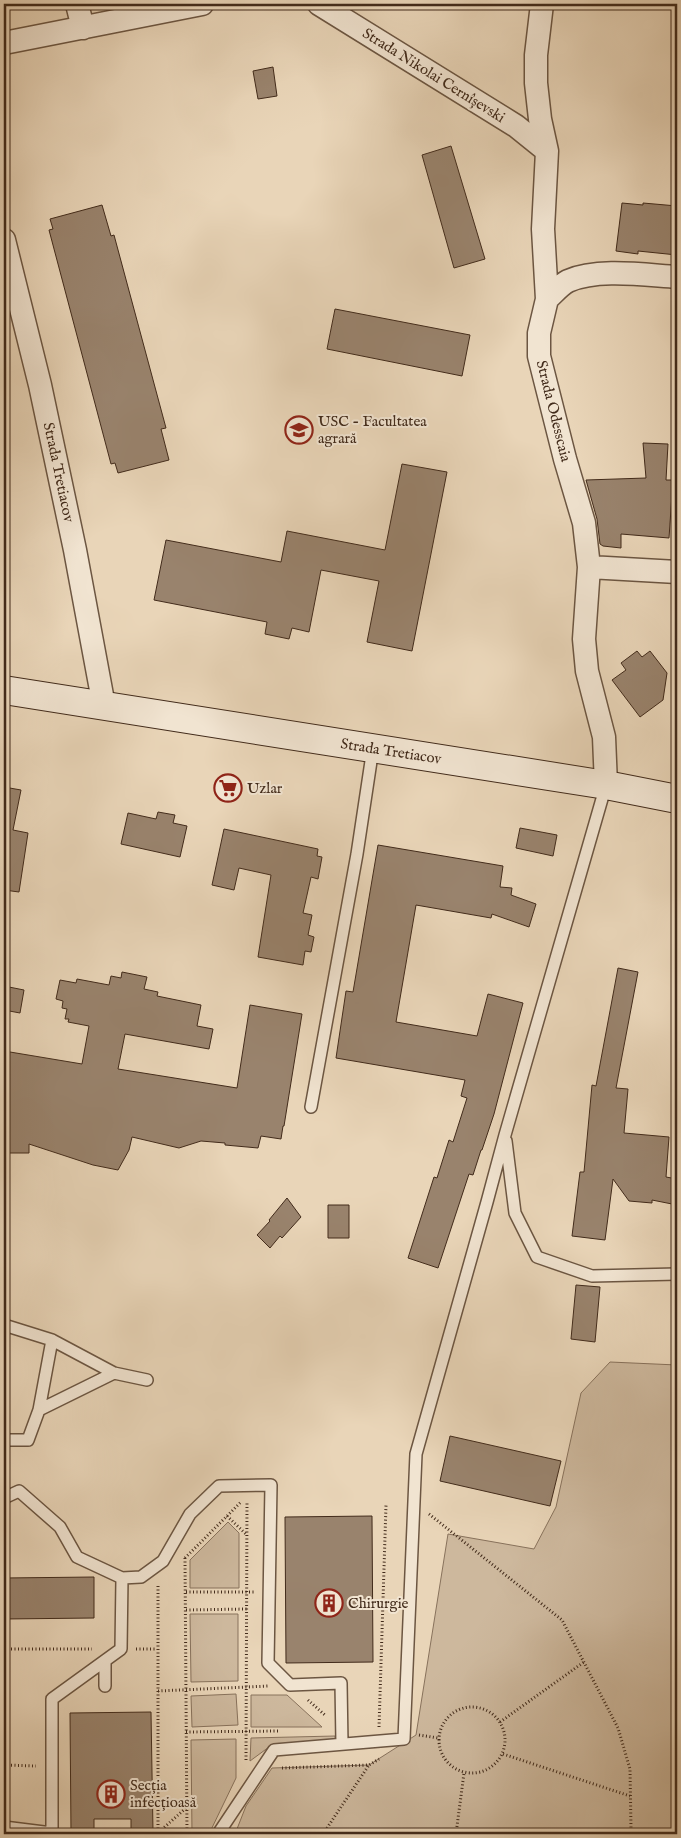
<svg xmlns="http://www.w3.org/2000/svg" width="681" height="1838" font-family="'IM FELL English',serif">
<style>
.green{fill:#cdb89d;stroke:#88725c}
.building{fill:#99836d;stroke:#422b1b}
.lines{fill:none;stroke-linecap:round;stroke-linejoin:round}
.lane-casing{stroke:#6c5642;stroke-width:14}
.street-casing{stroke:#6c5642;stroke-width:25}
.secondary-casing{stroke:#422b1b;stroke-width:30}
.path{stroke:#422b1b;stroke-width:3;stroke-dasharray:1 2.5;stroke-linecap:butt}
.lane{stroke:#f1e4d1;stroke-width:11}
.street{stroke:#f1e4d1;stroke-width:22}
.secondary{stroke:#f1e4d1;stroke-width:28}
.labels{text-anchor:middle;stroke-width:4;stroke-linejoin:round;paint-order:stroke}
.street-label{font-size:15px;fill:#422b1b;stroke:#f1e4d1}
.poi-label{font-size:15px;fill:#422b1b;stroke:#f1e4d1;text-anchor:start}
</style>
<rect width="100%" height="100%" fill="#e9d5b8"/>
<filter id="stains"><feTurbulence type="fractalNoise" baseFrequency=".004" numOctaves="4"/><feColorMatrix values="0 0 0 0 .2 0 0 0 0 .09 0 0 0 0 .02 0 0 0 .5 -.17"/></filter>
<radialGradient id="worn" r=".72"><stop offset=".6" stop-color="#630" stop-opacity="0"/><stop offset="1" stop-color="#630" stop-opacity=".3"/></radialGradient>
<!-- green -->
<path class="green" d="M610 1362 677 1365V1834H235L246 1806 272 1768 369 1765 416 1735 448 1534 534 1549 556 1507 581 1393Z
M228 1522 239 1533V1588H190V1560Z
M190 1614H238V1681L191 1682Z
M236 1694 238 1725 192 1727 191 1696Z
M251 1695H287L322 1727H251Z
M335 1736V1740L287 1743 269 1747 250 1761 251 1738Z
M236 1739V1778L209 1834H192L191 1740Z"/>
<!-- building -->
<path class="building" d="M273 67 277 96 258 99 253 71Z
M451 146 485 259 454 268 422 155Z
M622 203 643 205V203L677 206V255L638 251V254L616 251Z
M102 205 111 236 114 235 166 428 161 429 169 460 118 473 115 463 111 464 49 230 53 229 50 219Z
M335 309 470 335 462 376 327 349Z
M643 443 668 444 666 480H673L669 538 621 534V548L603 546 600 544 597 519 586 480 646 478Z
M402 464 447 472 412 651 367 642 379 581 321 570 309 632 292 628 289 639 265 634 267 622 154 600 166 540 281 562 287 531 385 550Z
M637 651 642 657 650 651 667 673 663 700 640 717 612 680 626 670 621 663Z
M4 787 21 790 13 830 28 833 19 892 4 890Z
M158 812 175 815 173 823 187 826 180 857 121 844 128 813 156 819Z
M520 828 557 835 553 856 516 848Z
M224 829 318 849 317 856 322 857 318 879 311 877 303 913 312 915 308 935 314 937 311 952 305 951 303 965 258 957 271 875 239 868 234 890 212 885Z
M378 845 503 866 500 887 512 888 511 895 536 904 529 927 492 914 491 918 416 905 396 1022 477 1036 488 994 523 1003 494 1114 482 1150H481L473 1175 469 1174 438 1268 408 1258 434 1177 437 1178 449 1140 453 1142 467 1098 461 1096 465 1080 336 1058 346 991 353 992Z
M618 968 638 972 616 1088 628 1089 624 1133 669 1137 666 1177 677 1179V1205L652 1200V1203L629 1201 613 1179 605 1240 572 1236 580 1172H584L592 1085 596 1086Z
M122 972 147 977 144 989 158 992 157 996 201 1005 197 1026 213 1029 209 1049 125 1034 118 1069 237 1088 250 1005 302 1014 284 1126H283L281 1139 261 1136 258 1148 225 1145V1143L201 1141 179 1148 132 1137 129 1150 118 1170 93 1165 29 1144V1153H4V1051L82 1064 89 1026 68 1022 69 1019H65L67 1009 62 1008 63 1001 56 999 60 980 76 983 77 979 109 985 111 976 121 978Z
M4 986 24 990 20 1013 4 1010Z
M287 1198 301 1217 282 1238 280 1236 270 1248 257 1235 270 1221 269 1220Z
M328 1205H349V1238H328Z
M576 1285 600 1287 595 1342 571 1339Z
M450 1436 561 1461 550 1506 440 1481Z
M372 1516 373 1662 286 1663 285 1517Z
M94 1577V1618L4 1619V1578Z
M151 1712 153 1832 131 1833V1819H94V1832L71 1833 70 1713Z"/>
<g class="lines">
<!-- lane casing -->
<g class="lane-casing">
<path id="lane" d="M311 1107 357 854 373 748
M506 1141 515 1213 537 1257 592 1276 677 1274
M4 1325 52 1340 114 1373
M39 1410 52 1340
M4 1440H28L39 1410 114 1373 147 1380
M4 1498 19 1491 60 1527 77 1557 122 1578 141 1577 163 1561 190 1514 219 1486 271 1485 268 1663 290 1685 341 1683 342 1744
M105 1661V1686
M4 1827 52 1833
M52 1834V1699L121 1649 122 1578
M218 1834 274 1750 404 1739 416 1454 487 1202 505 1135 606 785"/>
</g>
<!-- street casing -->
<g class="street-casing">
<path id="street" d="M77 4 83 28
M319 4 516 126 547 151
M542 4 536 55V83L540 119 547 151 543 229 547 299 539 333V356L565 459 584 523 589 567 584 639 587 671 604 737 606 785
M4 43 202 4
M4 240 40 385 75 550 104 706
M547 299C553 294 560 285 568 281 598 268 644 275 677 277
M589 567 677 572"/>
</g>
<!-- secondary casing -->
<g class="secondary-casing">
<path id="secondary" d="M4 690 606 785 677 799"/>
</g>
<!-- path -->
<path class="path" d="M429 1514 562 1620 618 1728 630 1769 631 1829 628 1834
M227 1516 247 1535
M185 1558 241 1502
M185 1558 187 1834
M158 1586V1834
M186 1592H255
M186 1610 247 1609
M4 1649H92
M136 1649H157
M158 1691 269 1686
M308 1700 326 1716
M439 1740a33 33 0 1 1 66 0a33 33 0 1 1-66 0Z
M500 1722 584 1662
M379 1727 386 1505
M186 1732 278 1731
M419 1735 438 1738
M503 1754 630 1796
M246 1760 247 1502
M4 1765 36 1766
M282 1768 369 1765 379 1759
M159 1832 186 1808
M323 1834 369 1765
M456 1834 464 1773"/>
<!-- lane -->
<use href="#lane" class="lane"/>
<!-- street -->
<use href="#street" class="street"/>
<!-- secondary -->
<use href="#secondary" class="secondary"/>
</g>
<!-- icons -->
<defs>
<g id="university-ring" transform="scale(1.4375)"><circle r="9.5" fill="#f1e4d1" stroke="#8f2418" stroke-width="1.5"/><path d="M0-5L7-2L0 1L-7-2ZM-4 1L0 2.5L4 1V4Q0 6-4 4Z" fill="#8f2418"/></g>
<g id="supermarket-ring" transform="scale(1.4375)"><circle r="9.5" fill="#f1e4d1" stroke="#8f2418" stroke-width="1.5"/><path d="M-6-5.5h2.5l.6 2H6L4.5 2H-2.5L-4.4-4H-6ZM-1.5 3.2a1.3 1.3 0 1 0 .1 0ZM3 3.2a1.3 1.3 0 1 0 .1 0Z" fill="#8f2418"/></g>
<g id="building-ring" transform="scale(1.4375)"><circle r="9.5" fill="#f1e4d1" stroke="#8f2418" stroke-width="1.5"/><path d="M-4-6H4V6H1V3H-1V6H-4ZM-2.5-4.3h1.7v1.8h-1.7ZM.8-4.3h1.7v1.8H.8ZM-2.5-1h1.7V.8h-1.7ZM.8-1h1.7V.8H.8Z" fill="#8f2418"/></g>
</defs>
<g fill-rule="evenodd">
<use href="#university-ring" x="299" y="430"/>
<use href="#supermarket-ring" x="228" y="788"/>
<use href="#building-ring" x="329" y="1603"/>
<use href="#building-ring" x="111" y="1794"/>
</g>
<g class="labels">
<!-- street labels -->
<g class="street-label">
<text transform="translate(434 75) rotate(32)" y="5">Strada Nikolai Cernîșevski</text>
<text transform="translate(554 411) rotate(76)" y="5">Strada Odesscaia</text>
<text transform="translate(59 472) rotate(78)" y="5">Strada Tretiacov</text>
<text transform="translate(391 751) rotate(9)" y="5">Strada Tretiacov</text>
</g>
<!-- poi labels -->
<g class="poi-label">
<text x="318" y="426">USC - Facultatea<tspan x="318" dy="17">agrară</tspan></text>
<text x="247" y="793">Uzlar</text>
<text x="348" y="1608">Chirurgie</text>
<text x="130" y="1790">Secția<tspan x="130" dy="17">infecțioasă</tspan></text>
</g>
</g>
<!-- margin -->
<rect width="681" height="1838" fill="none" stroke="#e9d5b8" stroke-width="20"/>
<rect x="5" y="5" width="671" height="1828" fill="none" stroke="#422b1b" stroke-width="2.5"/>
<rect x="10" y="10" width="661" height="1818" fill="none" stroke="#422b1b"/>
<rect width="100%" height="100%" filter="url(#stains)"/>
<rect width="100%" height="100%" fill="url(#worn)"/>
</svg>
